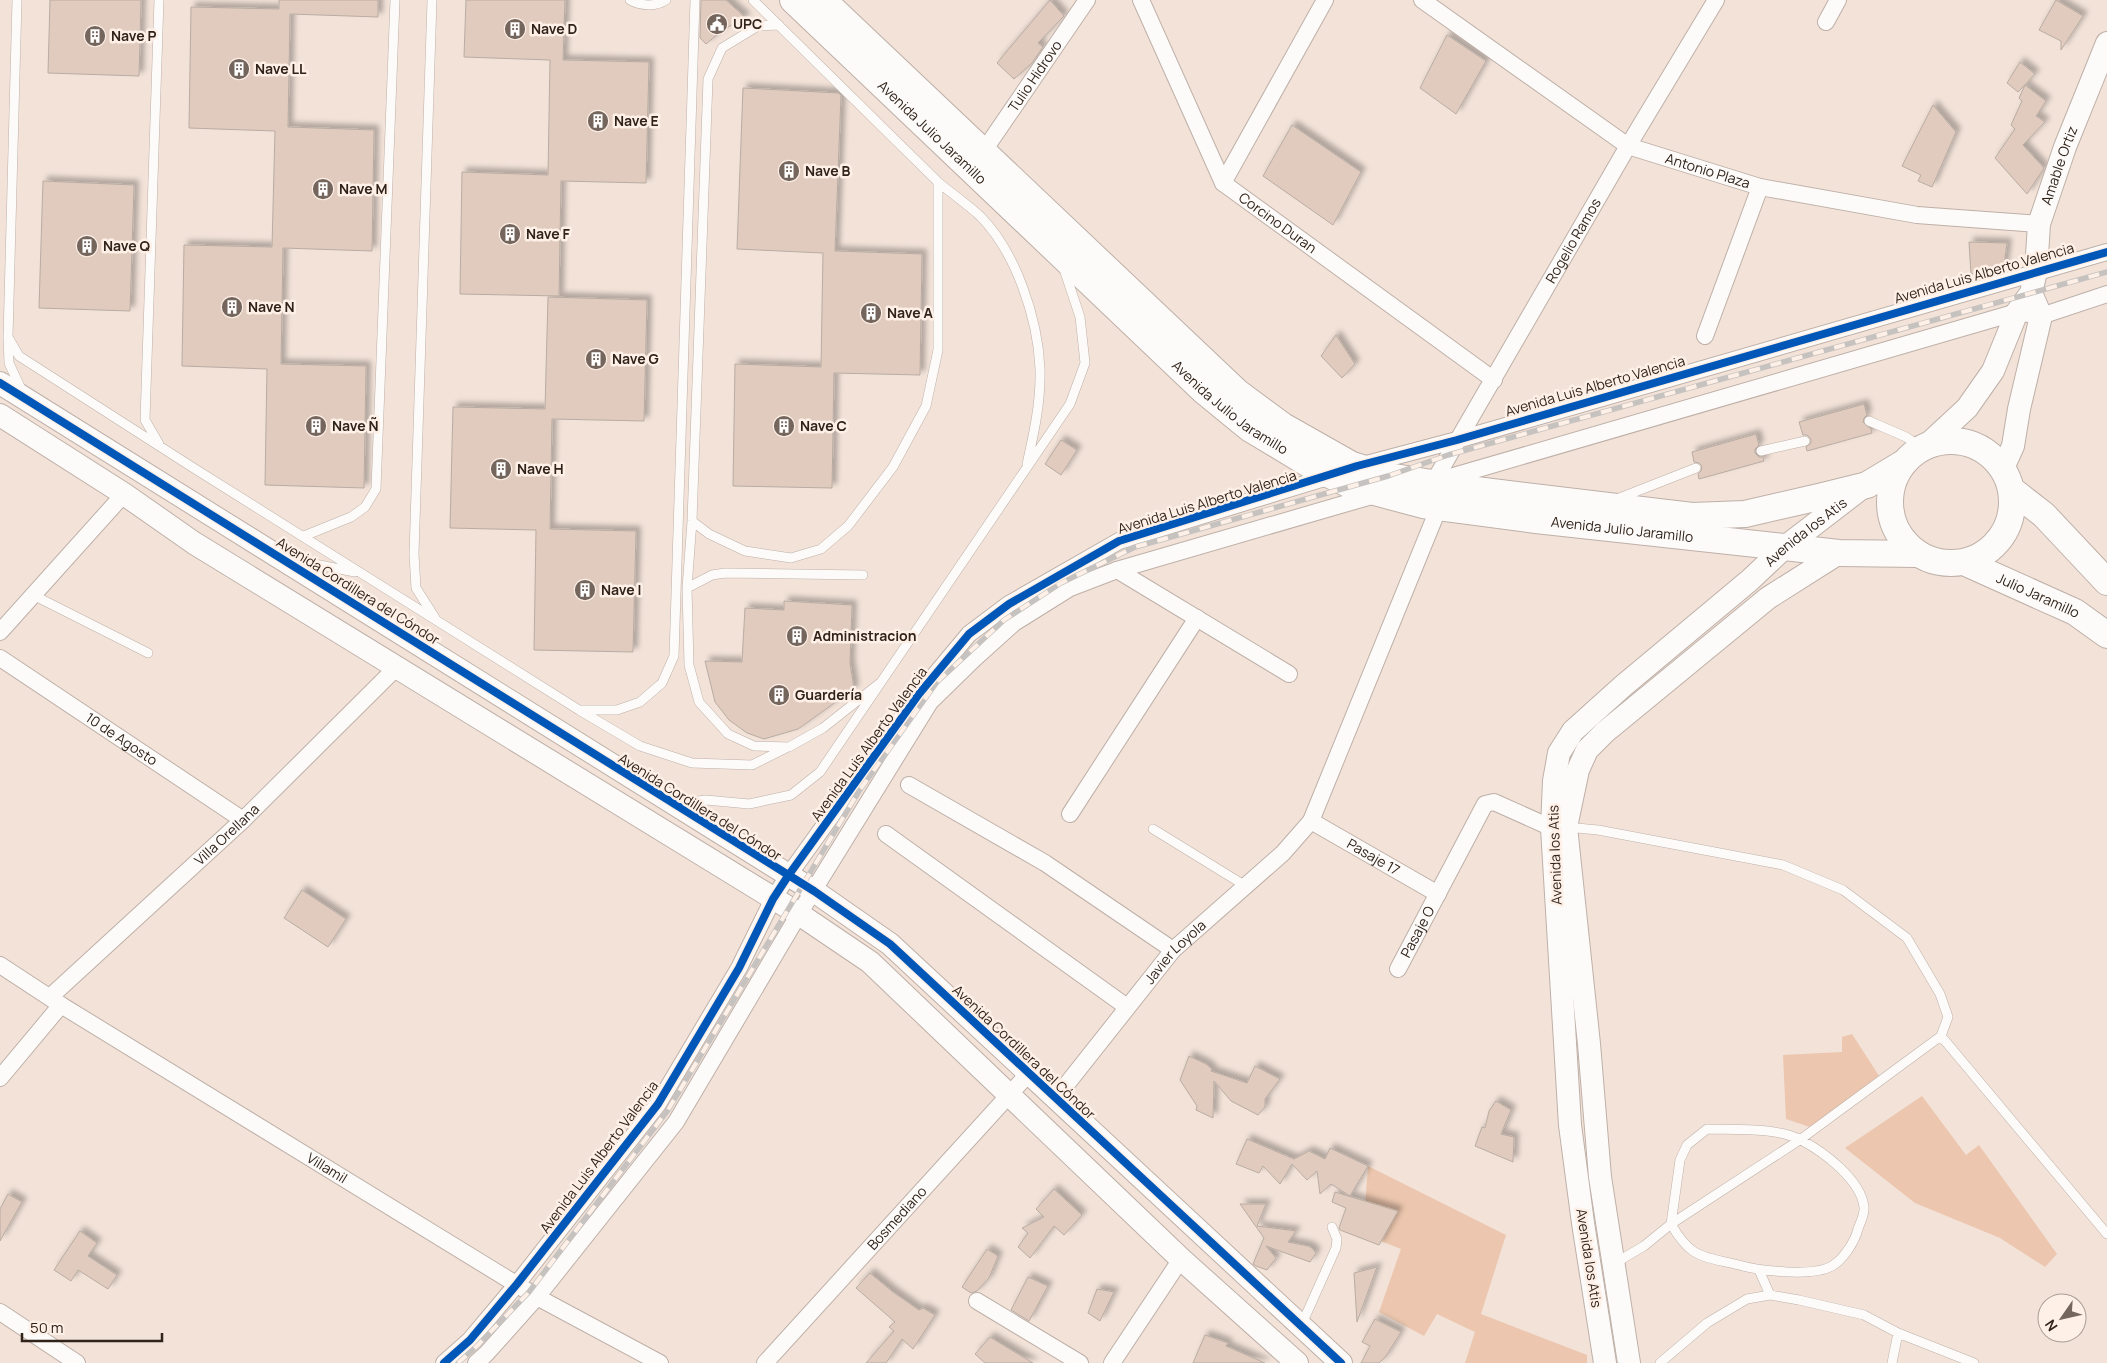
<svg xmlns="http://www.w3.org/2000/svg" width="2107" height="1363" font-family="Manrope,sans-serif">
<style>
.green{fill:#ecc6ae}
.building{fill:#e0cbbe;stroke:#b9aca3;filter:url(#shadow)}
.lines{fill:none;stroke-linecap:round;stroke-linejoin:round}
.lane-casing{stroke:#beb0a8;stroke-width:10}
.street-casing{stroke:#beb0a8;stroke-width:18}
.secondary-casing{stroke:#beb0a8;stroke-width:24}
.primary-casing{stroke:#beb0a8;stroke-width:28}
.lane{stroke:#fdfbf9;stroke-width:9}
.street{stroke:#fdfbf9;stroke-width:16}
.secondary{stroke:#fdfbf9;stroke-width:22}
.primary{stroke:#fdfbf9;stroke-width:26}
.rail-casing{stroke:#c6c2bf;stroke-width:5.5}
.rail{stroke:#fef0e7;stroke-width:4;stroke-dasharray:11;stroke-linecap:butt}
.cycleway-casing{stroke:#fef0e7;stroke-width:11}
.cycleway{stroke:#0057b8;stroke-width:8}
.labels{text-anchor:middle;stroke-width:5;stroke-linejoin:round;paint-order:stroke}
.poi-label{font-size:14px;font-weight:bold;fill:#30231a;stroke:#fef0e7;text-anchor:start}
.street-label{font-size:14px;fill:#30231a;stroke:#fef0e7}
</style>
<defs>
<filter id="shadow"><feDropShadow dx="4.5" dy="-4.5" stdDeviation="2.5" flood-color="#0004"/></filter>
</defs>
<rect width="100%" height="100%" fill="#f2e2d8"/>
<!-- green -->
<path class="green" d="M1852 1034 1883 1082 1813 1128 1786 1119 1783 1055 1842 1052V1037Z
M1922 1096 1966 1155 1979 1145 2057 1254 2045 1267 2000 1238 1915 1203 1845 1148Z
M1368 1166 1506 1235 1481 1314 1587 1355V1363H1465L1475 1332 1437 1314 1424 1336 1379 1312 1401 1249 1363 1234Z"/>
<!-- building -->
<path class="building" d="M50 0H141L139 76 48 73Z
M279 0H378V17L290 14 288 127 374 130 372 251 283 248 281 364 366 366 364 488 265 485 267 369 182 366 184 245 272 247 275 131 189 128 191 7 279 9Z
M466 0H565L563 60 649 62 646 183 561 181 559 296 460 294 462 172 548 175 550 60 464 57Z
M701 0H726L746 18 724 29 706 44 700 38Z
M1050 0 1064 16 1038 43 1043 47 1032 63 1014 79 997 63Z
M2056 0 2083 16 2061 50V41L2039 30Z
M1447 35 1486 61 1456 114 1420 88Z
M2020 62 2035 74 2018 92 2007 83Z
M2025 85 2046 101 2036 116 2045 122 2023 145 2044 168 2027 194 1995 158 2015 129 2011 125 2022 101 2019 98Z
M743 88 838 93 841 95 835 251 922 254 920 375 834 373 832 488 733 486 735 364 821 367 823 253 737 249Z
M1933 105 1956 132 1932 187 1918 181 1921 175 1902 166Z
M1292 125 1361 172 1333 225 1263 176Z
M43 181 134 185 130 311 39 308Z
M1969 242 2007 243 2003 272 1995 274H1971Z
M548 297 647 300 644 421 552 419 550 529 636 531 633 652 534 650 536 530 450 528 453 407 545 409Z
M1336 335 1355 364 1342 378 1321 356Z
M1864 404 1867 415 1864 418 1863 422 1871 429 1872 433 1807 451 1806 447 1811 443V439L1807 435H1803L1799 422Z
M1756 434 1759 445 1755 449V453L1759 457H1763L1764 461 1699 479 1698 474 1701 471 1702 466 1699 463 1694 462 1692 452Z
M1061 440 1077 450 1061 475 1045 464Z
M784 601 852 605 850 663 854 689 798 729 764 739 747 733 729 720 715 702 705 661 742 662 745 608 784 610Z
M302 890 346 919 328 947 284 918Z
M1189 1056 1206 1064 1212 1069 1211 1071 1247 1083 1255 1066 1280 1079 1265 1099V1107L1258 1115 1231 1101 1214 1081 1213 1118 1196 1110 1197 1106 1180 1080Z
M1496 1101 1511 1110 1501 1134 1514 1137 1513 1162 1475 1146 1482 1127 1485 1128 1489 1111Z
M1247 1139 1294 1159 1309 1151 1325 1159 1330 1148 1368 1166 1350 1196 1331 1184 1320 1194 1317 1171 1307 1180 1292 1164 1280 1184 1263 1166 1259 1173 1236 1164Z
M1054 1189 1082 1215 1064 1235 1054 1226 1030 1258 1018 1247 1028 1233 1022 1228 1044 1217 1036 1209Z
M1335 1192 1398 1211 1379 1245 1340 1230 1339 1228 1346 1208 1332 1202Z
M8 1194 22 1202 0 1241V1209Z
M1240 1204H1266L1257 1226 1296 1231 1288 1242 1308 1246 1312 1248 1316 1253 1310 1262 1266 1246 1276 1258 1267 1270 1256 1266 1253 1264 1264 1238Z
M80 1231 97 1243 88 1256 117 1275 108 1289 78 1270 71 1281 54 1270Z
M987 1249 998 1256 989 1278 977 1291 971 1293 962 1287Z
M1377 1267 1357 1322 1354 1273Z
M870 1273 893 1292 919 1310 923 1308 935 1315 913 1349 902 1339 886 1363H866L894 1331 889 1327 895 1322 856 1288Z
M1028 1277 1048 1286 1029 1321 1011 1310Z
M1097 1289 1114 1292 1100 1321 1088 1313Z
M1375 1319 1401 1332 1386 1356 1379 1363H1361L1370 1346 1362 1342Z
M1205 1335 1228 1343 1226 1346 1265 1363H1193Z
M990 1337 1033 1363H985L975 1354Z"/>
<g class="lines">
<!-- lane casing -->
<g class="lane-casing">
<path id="lane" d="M17 0 8 337 9 363 21 389
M432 0 414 554 416 588 435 618
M630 0C640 6 656 7 666 0
M779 25 758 26 722 48 708 79 692 521 687 588 689 665 699 702 728 734 754 746 789 747 823 728 880 683
M938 182C951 193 967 204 980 216 1016 252 1038 319 1040 369 1041 401 1034 433 1027 464
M8 337 19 356 192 467 579 710 640 746 692 763 752 765 786 748
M1869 421 1906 437 1922 448
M159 444 145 420 159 0
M1761 451 1805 441
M1617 499 1696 468
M692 521 709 534 745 551 791 558 821 549 848 526 893 467 926 406 938 350V182L753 0
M304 536 351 517 365 507 376 489 395 0
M299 561 355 572
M687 588 712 575 725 573 863 575
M33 595 148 653
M579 710H617L640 702 662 683 674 656 695 0
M682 803 706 800 749 804 791 795 820 772 1070 404 1085 363 1080 317 1064 269
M1566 827 1598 830 1783 865 1843 890 1907 938 1940 994 1948 1017 1941 1036 1801 1139 1671 1224
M1153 829 1244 885
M1941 1036 2107 1234
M1615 1263 1644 1246 1671 1224C1691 1259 1702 1256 1739 1265 1760 1271 1813 1277 1832 1266 1844 1259 1855 1241 1858 1229 1860 1223 1865 1214 1864 1207 1861 1180 1824 1152 1801 1140 1776 1127 1735 1130 1707 1129L1687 1145 1680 1160 1671 1224
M1759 1270 1770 1295 1799 1300 1864 1315 1898 1333 1892 1363
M1301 1326 1336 1248 1337 1239 1332 1227
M1898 1333 1974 1363
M1660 1363 1707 1323 1747 1299 1770 1295"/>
</g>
<!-- street casing -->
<g class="street-casing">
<g id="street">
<path id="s1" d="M1141 0 1223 183 1494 380"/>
<path id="s2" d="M1422 0 1628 146 1760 187 1917 215 2039 224"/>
<path d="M1826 22 1838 0"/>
<path id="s3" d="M983 152 1087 0"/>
<path d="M1223 183 1325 0"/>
<path d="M1705 336 1760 187"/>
<path d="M1359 466 1457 440 2107 252"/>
<path d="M1440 480 2017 312 2041 316 2107 294"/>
<path id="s4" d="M1433 483 1628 146 1716 0"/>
<path d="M1117 570 1289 674"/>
<path d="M0 632 124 494"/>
<path id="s5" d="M0 658 243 820"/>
<path d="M909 785 1045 863 1173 950"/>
<path d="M1070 814 1197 618"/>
<path id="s6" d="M1311 821 1438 894"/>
<path d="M886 834 1127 1007"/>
<path id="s7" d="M0 965 61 1005 537 1297 660 1363"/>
<path id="s8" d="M1398 969 1485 804 1494 802 1552 828"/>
<path id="s9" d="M50 997 243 820 398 666"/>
<path d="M0 1078 61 1005"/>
<path id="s10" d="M1055 1099 1173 950 1283 853 1311 821 1439 507"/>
<path d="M977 1301 1080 1363"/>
<path d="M0 1312 77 1363"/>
<path d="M444 1363 470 1340 517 1284 658 1104 739 968 773 899 788 876 919 694 969 634 1009 604 1119 541 1334 475"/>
<path d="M476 1363 486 1354 537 1297 676 1122 799 914 930 702 974 659 1014 623 1070 588 1117 570 1375 495"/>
<path id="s11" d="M765 1363 1029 1073"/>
<path d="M1112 1363 1181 1259"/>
</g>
</g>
<!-- secondary casing -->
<g class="secondary-casing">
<g id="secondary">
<path d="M0 383 814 891 890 944 1341 1363"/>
<path d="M0 415 124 494 194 543 799 914 870 962 1181 1259 1297 1363"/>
<path id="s12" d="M1926 446 1967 408 1993 371 2017 312 2031 293 2036 271 2039 224 2065 147 2107 43"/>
<path d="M2003 468 2013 446 2019 409 2041 316 2031 293"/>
<path id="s13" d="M1605 1363 1583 1223 1570 1125 1552 828 1554 781 1559 753 1573 731 1623 686 1750 580 1785 547 1863 487"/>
<path d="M1629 1363 1600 1177 1589 1044 1566 827 1578 770 1587 750 1605 732 1768 598 1839 553"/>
</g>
</g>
<!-- primary casing -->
<g class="primary-casing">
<g id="primary">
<path id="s14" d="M793 0 1205 392 1249 428 1312 466 1352 486 1423 505 1536 520 1839 553 1918 554"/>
<path d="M823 0 1237 392 1283 426 1352 465 1388 476 1476 490 1692 516 1745 514 1819 497 1867 485 1902 464"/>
<circle cx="1951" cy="502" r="61"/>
<path d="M2012 490 2044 515 2107 582"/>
<path id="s15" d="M1966 563 2075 612 2107 635"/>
</g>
</g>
<!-- lane -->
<use href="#lane" class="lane"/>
<!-- street -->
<use href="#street" class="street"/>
<!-- secondary -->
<use href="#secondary" class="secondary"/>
<!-- primary -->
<use href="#primary" class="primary"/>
<!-- rail casing -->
<g class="rail-casing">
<path id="rail" d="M458 1363 478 1345 529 1292 668 1110 859 791 937 682 1004 620 1061 583 1135 547 1388 476 1448 455 2107 272"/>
</g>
<!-- rail -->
<use href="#rail" class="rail"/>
<!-- cycleway casing -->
<g class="cycleway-casing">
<path id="cycleway" d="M0 383 814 891 890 944 1341 1363
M444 1363 470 1340 517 1284 658 1104 739 968 773 899 788 876 919 694 969 634 1009 604 1119 541 1357 466 1457 440 2107 252"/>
</g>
<!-- cycleway -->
<use href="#cycleway" class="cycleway"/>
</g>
<!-- icons -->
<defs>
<g id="civic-disc" transform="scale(1.125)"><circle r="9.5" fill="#74665c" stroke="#fef0e7"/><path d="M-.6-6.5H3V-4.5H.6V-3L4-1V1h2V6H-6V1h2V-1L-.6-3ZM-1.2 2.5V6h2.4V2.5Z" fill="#fff"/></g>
<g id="building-disc" transform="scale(1.125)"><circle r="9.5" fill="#74665c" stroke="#fef0e7"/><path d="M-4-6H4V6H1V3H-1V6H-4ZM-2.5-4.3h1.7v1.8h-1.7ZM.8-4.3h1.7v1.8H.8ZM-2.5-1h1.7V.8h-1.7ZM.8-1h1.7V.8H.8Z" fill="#fff"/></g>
</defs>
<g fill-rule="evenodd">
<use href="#civic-disc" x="717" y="24"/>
<use href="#building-disc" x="515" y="29"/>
<use href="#building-disc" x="95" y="36"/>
<use href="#building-disc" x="239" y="69"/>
<use href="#building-disc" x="598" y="121"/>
<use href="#building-disc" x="789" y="171"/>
<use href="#building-disc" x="323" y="189"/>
<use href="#building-disc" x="510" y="234"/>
<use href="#building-disc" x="87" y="246"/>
<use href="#building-disc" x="232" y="307"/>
<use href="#building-disc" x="871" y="313"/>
<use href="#building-disc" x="596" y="359"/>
<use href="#building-disc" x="316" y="426"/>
<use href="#building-disc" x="784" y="426"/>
<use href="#building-disc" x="501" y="469"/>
<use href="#building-disc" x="585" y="590"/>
<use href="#building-disc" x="797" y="636"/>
<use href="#building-disc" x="779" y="695"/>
</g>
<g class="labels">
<!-- poi labels -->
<g class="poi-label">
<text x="733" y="29">UPC</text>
<text x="531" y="34">Nave D</text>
<text x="111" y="41">Nave P</text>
<text x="255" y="74">Nave LL</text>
<text x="614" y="126">Nave E</text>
<text x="805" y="176">Nave B</text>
<text x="339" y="194">Nave M</text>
<text x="526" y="239">Nave F</text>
<text x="103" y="251">Nave Q</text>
<text x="248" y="312">Nave N</text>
<text x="887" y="318">Nave A</text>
<text x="612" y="364">Nave G</text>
<text x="332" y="431">Nave Ñ</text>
<text x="800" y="431">Nave C</text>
<text x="517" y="474">Nave H</text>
<text x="601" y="595">Nave I</text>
<text x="813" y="641">Administracion</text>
<text x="795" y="700">Guardería</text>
</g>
<!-- street labels -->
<g class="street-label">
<text dy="5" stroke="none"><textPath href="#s3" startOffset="92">Tulio Hidrovo</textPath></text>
<text dy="5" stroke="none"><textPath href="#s14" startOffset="192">Avenida Julio Jaramillo</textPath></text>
<text dy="5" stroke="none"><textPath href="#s12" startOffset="320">Amable Ortiz</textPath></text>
<text dy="5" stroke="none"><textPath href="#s2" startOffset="336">Antonio Plaza</textPath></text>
<text dy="5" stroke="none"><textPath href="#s1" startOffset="268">Corcino Duran</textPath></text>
<text dy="5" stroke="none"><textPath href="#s4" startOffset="280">Rogelio Ramos</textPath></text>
<text transform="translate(1984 273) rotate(-16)" y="5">Avenida Luis Alberto Valencia</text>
<text transform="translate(1595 386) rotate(-16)" y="5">Avenida Luis Alberto Valencia</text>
<text dy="5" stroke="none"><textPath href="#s14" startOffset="598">Avenida Julio Jaramillo</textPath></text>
<text transform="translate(1207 502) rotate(-17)" y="5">Avenida Luis Alberto Valencia</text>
<text dy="5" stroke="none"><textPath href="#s14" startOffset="1018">Avenida Julio Jaramillo</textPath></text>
<text dy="5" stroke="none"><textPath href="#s13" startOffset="946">Avenida los Atis</textPath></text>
<text transform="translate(358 591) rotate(32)" y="5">Avenida Cordillera del Cóndor</text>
<text dy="5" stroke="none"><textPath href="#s15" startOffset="79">Julio Jaramillo</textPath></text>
<text dy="5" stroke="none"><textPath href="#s5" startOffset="146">10 de Agosto</textPath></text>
<text transform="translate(869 744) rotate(-54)" y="5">Avenida Luis Alberto Valencia</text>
<text transform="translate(700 807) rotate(32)" y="5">Avenida Cordillera del Cóndor</text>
<text dy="5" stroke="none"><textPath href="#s9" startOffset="240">Villa Orellana</textPath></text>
<text transform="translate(1555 855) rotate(-92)" y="5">Avenida los Atis</text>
<text dy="5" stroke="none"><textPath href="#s6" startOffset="72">Pasaje 17</textPath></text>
<text dy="5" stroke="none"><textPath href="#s8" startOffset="42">Pasaje O</textPath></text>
<text dy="5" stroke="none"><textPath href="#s10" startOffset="190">Javier Loyola</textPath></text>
<text transform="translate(1024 1052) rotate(43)" y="5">Avenida Cordillera del Cóndor</text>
<text transform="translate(599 1157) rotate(-53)" y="5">Avenida Luis Alberto Valencia</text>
<text dy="5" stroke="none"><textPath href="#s7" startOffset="385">Villamil</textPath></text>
<text dy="5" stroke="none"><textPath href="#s11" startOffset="196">Bosmediano</textPath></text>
<text transform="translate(1589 1258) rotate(81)" y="5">Avenida los Atis</text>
</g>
</g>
<!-- north arrow -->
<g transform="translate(2062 1318) rotate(236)"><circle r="24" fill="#fef0e7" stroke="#ac9e95"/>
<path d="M0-4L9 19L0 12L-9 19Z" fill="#74665c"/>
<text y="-8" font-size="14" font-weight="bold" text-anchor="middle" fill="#30231a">N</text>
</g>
<!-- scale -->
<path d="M22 1333v8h140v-8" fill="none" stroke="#30231a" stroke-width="2.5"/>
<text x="30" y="1333" font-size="15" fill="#30231a" stroke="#fef0e7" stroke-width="4" paint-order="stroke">50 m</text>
</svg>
